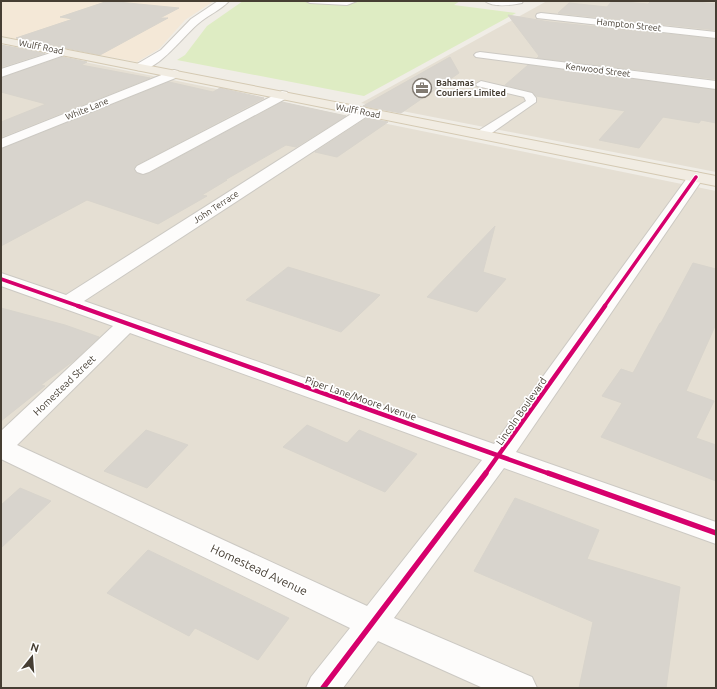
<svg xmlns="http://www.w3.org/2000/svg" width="717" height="689" font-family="Ubuntu,sans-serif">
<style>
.residential{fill:#e5dfd3}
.commercial{fill:#f4e8d7}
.green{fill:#deecc3}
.building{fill:#d8d4cd;stroke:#d8d4cc}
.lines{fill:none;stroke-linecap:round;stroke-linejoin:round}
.service-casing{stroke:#ccc9c3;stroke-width:2}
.minor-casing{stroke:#ccc9c3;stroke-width:2}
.tertiary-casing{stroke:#ccc9c3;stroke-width:2}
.primary-casing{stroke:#d4c9b2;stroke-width:2}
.service{fill:#fdfcfb;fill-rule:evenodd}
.minor{fill:#fdfcfb;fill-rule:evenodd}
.tertiary{fill:#fdfcfb;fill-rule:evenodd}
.primary{fill:#f1ece2;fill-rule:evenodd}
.cycleway-far2-casing{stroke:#fff;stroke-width:5.5}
.cycleway-far1-casing{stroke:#fff;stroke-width:7}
.cycleway-casing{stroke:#fff;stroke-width:8}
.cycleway-far2{stroke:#d6006c;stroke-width:3.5}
.cycleway-far1{stroke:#d6006c;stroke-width:4.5}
.cycleway{stroke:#d6006c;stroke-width:5.5}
.labels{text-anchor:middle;stroke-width:3.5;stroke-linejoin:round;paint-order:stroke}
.far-street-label{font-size:9px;fill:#463e33;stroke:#fff}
.far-poi-label{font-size:9px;font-weight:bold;fill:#463e33;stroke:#fff;text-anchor:start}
.street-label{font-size:10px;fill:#463e33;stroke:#fff}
.near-street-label{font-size:12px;fill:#463e33;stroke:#fff}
</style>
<rect width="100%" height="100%" fill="#f0ede6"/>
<!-- residential -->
<path class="residential" d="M547 1H716V172L361 103Z
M1 45 716 191V688H1Z"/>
<!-- commercial -->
<path class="commercial" d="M1 1H214L185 20 159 49 137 62 1 36Z"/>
<!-- green -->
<path class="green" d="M243 1H460L454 5 516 13 364 96 177 60 185 55 207 26Z"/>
<!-- building -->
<path class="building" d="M108 1 179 8 160 18H168L100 55 16 38 73 19 60 17Z
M612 1 648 4 651 1H687L716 4V30L558 13 569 3 607 7Z
M508 15 550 22 716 39V79L537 58 539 56Z
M1 45 45 53 1 67Z
M63 57 87 62 81 65 150 78 1 137V122L46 104 1 92V78Z
M450 57 459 73 401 113 363 106Z
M528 65 716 90V123L701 120 699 123 663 117 639 148 599 140 625 111 536 96 532 92 505 85Z
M169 82 213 92 220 88 264 98 136 165 134 170 137 173 143 175 150 173 282 102 346 116 296 147 286 145 225 180H227L202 195 207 196 158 224 87 200 1 246V149Z
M367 118 388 122 337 157 315 152Z
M495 226 483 272 506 279 477 312 427 297Z
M693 263 716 269V324L686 391 714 401 696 438 716 445V481L601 437 622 403 602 396 621 369 633 373 660 323H661Z
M288 267 380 295 341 332 246 300Z
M1 308 65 325 99 337 76 359 41 385 45 386 1 421Z
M307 425 347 443 359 430 417 454 385 492 283 447Z
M146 430 188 445 147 488 104 471Z
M20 488 51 501 1 548V505Z
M515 498 599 530 587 559 680 587 666 688H579L593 622 474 571Z
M148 550 289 618 258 660 195 628 189 636 107 593Z"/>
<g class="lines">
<!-- service casing -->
<g class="service-casing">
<path id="service" d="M306 1H357L347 5 310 3Z
M485 1H523L522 3C512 5 494 8 485 1Z
M481 81 532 93 536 98V102L486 137H478L476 134 478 131 526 101 524 97 477 86 476 84Z"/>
</g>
<!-- minor casing -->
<g class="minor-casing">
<path id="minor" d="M541 13 716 32V38L537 18 536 16 537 14Z
M63 49 67 50 69 52 67 54 1 77V69Z
M480 52 716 81V89L476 57 474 55 476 53Z
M174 70 178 71 180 74 178 77 1 148V139Z
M282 91 287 92 289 95 287 98 149 172 143 174 137 172 135 169 137 166Z
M364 108 369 109 371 112 369 115 84 301 494 444 690 174 696 172 702 174 704 177 516 452 716 522V544L504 468 394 618 532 677 537 688H483L378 641 343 688H306L311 677 350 628 1 459V431L113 326 1 286V273L66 295 359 109ZM130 333 482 460 367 606 17 445Z"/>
</g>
<!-- tertiary casing -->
<g class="tertiary-casing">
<path id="tertiary" d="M218 1H229C221 10 208 15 199 23 185 34 156 74 137 70L135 67 137 64 161 50 191 19Z"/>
</g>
<!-- primary casing -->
<g class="primary-casing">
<path id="primary" d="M1 37 716 176V186L1 43Z"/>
</g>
<!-- service -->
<use href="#service" class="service"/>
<!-- minor -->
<use href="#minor" class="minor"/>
<!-- tertiary -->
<use href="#tertiary" class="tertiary"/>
<!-- primary -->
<use href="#primary" class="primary"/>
<!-- cycleway-far2 casing -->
<g class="cycleway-far2-casing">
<path id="cycleway-far2" d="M1 279 81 307
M604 307 696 177"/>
</g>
<!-- cycleway-far1 casing -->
<g class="cycleway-far1-casing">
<path id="cycleway-far1" d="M78 306 550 474
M485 474 605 306"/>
</g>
<!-- cycleway casing -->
<g class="cycleway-casing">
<path id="cycleway" d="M548 473 716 533
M323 688 486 473"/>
</g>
<!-- cycleway-far2 -->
<use href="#cycleway-far2" class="cycleway-far2"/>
<!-- cycleway-far1 -->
<use href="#cycleway-far1" class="cycleway-far1"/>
<!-- cycleway -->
<use href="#cycleway" class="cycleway"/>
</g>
<!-- icons -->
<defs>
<g id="office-ring" transform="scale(1)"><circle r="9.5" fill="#fff" stroke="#827b72" stroke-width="1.5"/><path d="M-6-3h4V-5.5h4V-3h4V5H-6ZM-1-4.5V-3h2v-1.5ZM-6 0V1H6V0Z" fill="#827b72"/></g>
</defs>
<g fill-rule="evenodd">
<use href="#office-ring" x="422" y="88"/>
</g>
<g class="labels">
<!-- far-street labels -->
<g class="far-street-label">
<text transform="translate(629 25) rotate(6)" y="3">Hampton Street</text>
<text transform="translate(41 47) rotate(11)" y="3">Wulff Road</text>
<text transform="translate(598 70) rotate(7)" y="3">Kenwood Street</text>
<text transform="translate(87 109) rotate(-22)" y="3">White Lane</text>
<text transform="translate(358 111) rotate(11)" y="3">Wulff Road</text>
<text transform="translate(216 207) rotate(-33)" y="3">John Terrace</text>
</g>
<!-- far-poi labels -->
<g class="far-poi-label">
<text x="436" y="86">Bahamas<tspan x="436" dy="10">Couriers Limited</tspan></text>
</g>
<!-- street labels -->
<g class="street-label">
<text transform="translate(64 385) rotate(-44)" y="4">Homestead Street</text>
<text transform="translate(361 398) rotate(19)" y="4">Piper Lane/Moore Avenue</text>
<text transform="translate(521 411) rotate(-55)" y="4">Lincoln Boulevard</text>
</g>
<!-- near-street labels -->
<g class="near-street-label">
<text transform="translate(259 570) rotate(25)" y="4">Homestead Avenue</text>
</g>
</g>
<!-- border -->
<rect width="717" height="689" fill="none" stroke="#463e33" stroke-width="4"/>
<!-- north arrow -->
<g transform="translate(32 657) rotate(17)" stroke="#ffffff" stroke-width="3" paint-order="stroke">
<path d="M0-3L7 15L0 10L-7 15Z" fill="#463e33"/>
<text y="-6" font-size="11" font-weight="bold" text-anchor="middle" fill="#463e33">N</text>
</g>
</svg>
